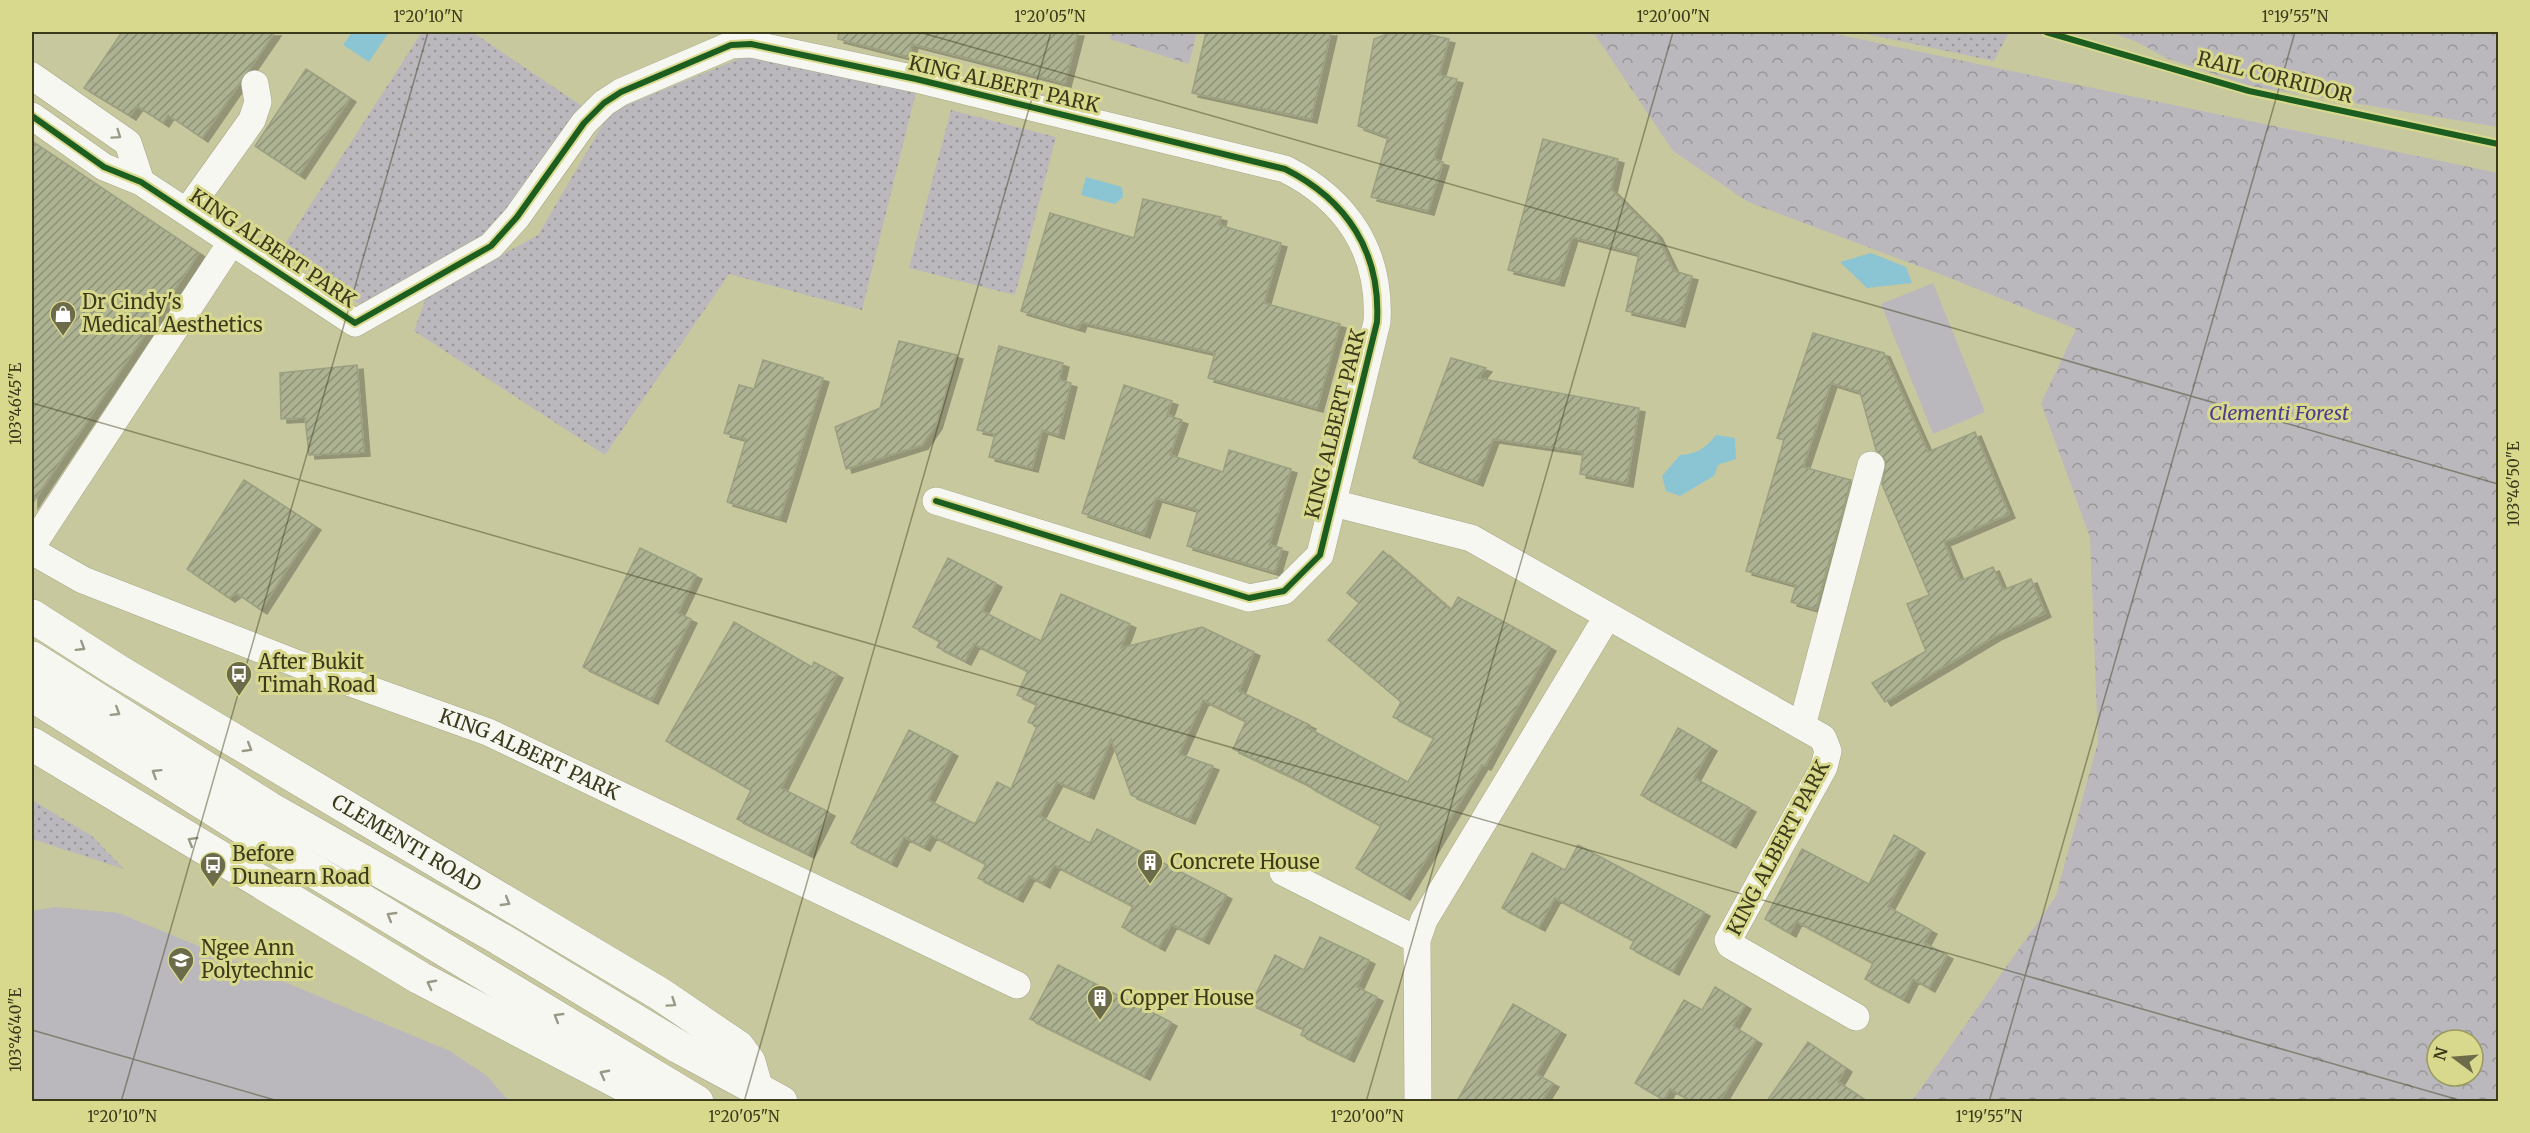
<svg xmlns="http://www.w3.org/2000/svg" width="2530" height="1133" font-family="Merriweather,serif">
<style>
.grass{fill:url(#grass-dots)}
.forest{fill:url(#forest-crowns);fill-rule:evenodd}
.garden{fill:#bab8bc}
.water{fill:#8bc5d3}
.building{fill:url(#building-hatch);stroke:#9ba081;stroke-width:1.5;filter:url(#shadow)}
.lines{fill:none;stroke-linecap:round;stroke-linejoin:round}
.minor-casing{stroke:#a7a788;stroke-width:28}
.major-casing{stroke:#a7a788;stroke-width:34}
.minor{stroke:#f7f7f1;stroke-width:27}
.major{stroke:#f7f7f1;stroke-width:33}
.cycleway-casing{stroke:#d9d98e;stroke-width:10}
.cycleway{stroke:#1b5e20;stroke-width:6}
.oneway{stroke:#999986}
.ticks{fill:none;stroke:#3b3b1c;stroke-width:1.5;stroke-opacity:0.45}
.labels{text-anchor:middle;stroke-width:6;stroke-linejoin:round;paint-order:stroke}
.street-label{font-size:20px;fill:#3b3b1c;stroke:#d9d98e}
.poi-label{font-size:20px;fill:#3b3b1c;stroke:#d9d98e;text-anchor:start}
.park-label{font-size:20px;font-style:italic;fill:#4c3d8c;stroke:#d9d98e}
.neatline{fill:none;stroke:#3b3b1c;stroke-width:2}
.ticks-label{font-size:15px;text-anchor:middle;fill:#3b3b1c}
</style>
<defs>
<pattern id="grass-dots" width="8" height="8" patternUnits="userSpaceOnUse" patternTransform="scale(1.5)"><rect width="8" height="8" fill="#bab8bc"/><path d="M2 2h.1M6 6h.1" fill="none" stroke="#989798" stroke-width="1.8" stroke-linecap="round"/></pattern>
<pattern id="forest-crowns" width="20" height="18" patternUnits="userSpaceOnUse" patternTransform="scale(1.5)"><rect width="20" height="18" fill="#bab8bc"/><path d="M2 6a3 3 0 1 1 6 0M12 15a3 3 0 1 1 6 0" fill="none" stroke="#989798"/></pattern>
<pattern id="building-hatch" width="6" height="6" patternUnits="userSpaceOnUse" patternTransform="scale(1.5)"><rect width="6" height="6" fill="#acb292"/><path d="M-1 1l2-2M0 6l6-6M5 7l2-2" fill="none" stroke="#8d9276"/></pattern>
<filter id="shadow"><feDropShadow dx="6" dy="4" stdDeviation="0" flood-color="#0004"/></filter>
</defs>
<rect width="100%" height="100%" fill="#c8c89f"/>
<!-- grass -->
<path class="grass" d="M422 32H472L582 106 486 237 361 305 280 252Z
M1857 32H2009L1994 61Z
M748 55 917 88 862 310 729 274 605 455 414 331 426 297 538 235 610 112Z
M951 110 1056 137 1015 295 909 268Z
M32 800 92 836 124 869 32 839Z"/>
<!-- forest -->
<path class="forest" d="M1111 32H1197L1189 64 1110 39Z
M1593 32H1826L2498 173V1101H1912L2056 896 2098 742 2090 537 2041 403 2076 329 1950 278 1748 202 1673 151ZM2437 1040H2473V1076H2437Z
M2110 32H2498V127L2251 86 2166 58 2137 42Z"/>
<!-- garden -->
<path class="garden" d="M1933 283 1985 412 1933 434 1881 304Z
M55 907 119 913 450 1051 486 1075 509 1101H32V911Z"/>
<!-- water -->
<path class="water" d="M352 32H389L369 62 343 45Z
M1086 177 1122 187 1123 197 1115 204 1081 195Z
M1871 253 1906 267 1912 283 1867 288 1840 262Z
M1716 435 1735 438 1736 459 1718 465 1714 476 1680 496 1666 491 1662 476 1680 455C1697 454 1706 448 1716 435Z"/>
<!-- building -->
<path class="building" d="M122 32H275L202 138 168 115 163 123 137 106 130 116 84 88Z
M839 32H1078L1065 83 912 44 909 57 838 39Z
M1206 32H1331L1311 119 1192 93Z
M1393 32H1417L1449 39 1439 75 1457 79 1434 159 1443 162 1428 211 1371 197 1388 137 1358 126 1374 39Z
M306 69 350 98 299 175 255 146Z
M1543 139 1618 159 1611 189 1656 234 1674 271 1692 276 1679 323 1626 311 1639 254 1572 237 1558 282 1508 270Z
M32 141 199 253 32 504Z
M1143 199 1221 217 1219 225 1281 243 1264 303 1340 324 1317 408 1208 378 1215 353 1081 322 1079 328 1021 311 1050 213 1134 238Z
M1813 333 1884 353 1928 452 1975 432 2009 514 1944 542 1960 581 1993 567 2003 590 2031 579 2045 613 1995 636 1885 702 1872 683 1926 651 1907 604 1929 595 1882 484 1886 461 1876 450 1860 392 1831 383 1803 467 1851 480 1816 609 1791 602 1796 585 1746 571 1784 440 1777 438Z
M899 341 957 355 936 425 922 445 846 469 835 427 880 408Z
M999 346 1063 363 1059 380 1071 383 1058 435 1042 430 1032 468 989 457 995 434 977 430Z
M1451 358 1486 368 1478 378 1639 408 1627 483 1580 474 1583 452 1493 439 1477 482 1413 458Z
M763 360 823 378 780 518 727 502 746 439 724 433 739 385 754 389Z
M357 365 364 452 309 455 305 418 281 419 280 373Z
M1124 385 1172 401 1167 415 1182 420 1170 455 1223 472 1229 450 1291 469 1269 545 1282 548 1275 572 1187 546 1198 510 1156 498 1144 534 1082 513Z
M244 480 315 526 261 610 236 593 229 598 187 569Z
M640 548 696 575 678 613 691 619 652 700 583 667Z
M1383 551 1451 610 1458 597 1550 647 1485 766 1482 765 1404 896 1356 868 1381 826 1308 786 1309 785 1233 749 1246 721 1203 700 1179 754 1213 766 1189 820 1131 795 1111 739 1088 795 1057 782 1039 816 1090 843 1097 829 1226 895 1203 940 1171 924 1159 947 1122 927 1133 906 1054 865 1044 884 1029 876 1017 898 978 878 986 864 931 835 924 847 904 837 891 863 851 843 909 730 952 752 928 800 975 824 997 782 1011 789 1037 726 1028 722 1037 704 1017 695 1028 671 974 644 965 661 937 647 940 641 913 627 948 558 996 583 982 611 1041 641 1061 594 1130 624 1121 648 1202 627 1254 652 1239 691 1310 725 1308 728 1408 782 1434 738 1393 717 1401 702 1328 640 1359 603 1347 593Z
M734 622 812 667 814 662 837 674 781 788 829 812 808 854 737 819 751 790 666 741Z
M1678 728 1711 747 1694 778 1750 808 1730 844 1641 795Z
M1894 835 1919 849 1888 907 1931 930 1924 943 1947 955 1929 988 1913 979 1903 999 1865 979 1873 963 1796 921 1790 933 1765 919 1802 849 1869 884Z
M1578 845 1704 912 1673 971 1630 948 1634 941 1555 898 1539 927 1502 908 1532 853 1565 870Z
M1320 937 1369 960 1357 987 1377 997 1348 1058 1301 1035 1304 1029 1251 1004 1275 955 1304 970Z
M1058 965 1171 1022 1144 1076 1030 1019Z
M1715 987 1745 1005 1733 1026 1756 1040 1720 1101H1691L1670 1089 1664 1100 1635 1083 1684 1000 1702 1010Z
M1513 1004 1560 1031 1536 1074 1553 1083 1542 1101H1457Z
M1808 1042 1846 1068 1838 1082 1867 1101H1767Z"/>
<g class="lines">
<!-- minor casing -->
<g class="minor-casing">
<g id="minor">
<path d="M32 76 128 143 141 182"/>
<path d="M32 116 104 167 141 182 355 323 491 246 517 217 584 123 604 103 621 92 731 45 751 44 916 79 1285 169C1347 200 1381 252 1377 322L1320 555 1284 591 1249 598 936 501"/>
<path d="M187 211 252 120 258 102 255 84"/>
<path d="M1333 503 1471 538 1823 738 1828 751 1824 767 1728 940 1730 945 1856 1017"/>
<path d="M32 546 233 240"/>
<path id="s1" d="M32 551 83 580 298 664 488 732 1017 985"/>
<path d="M1802 726 1871 465"/>
<path d="M1283 872 1417 940"/>
<path d="M1418 1102 1417 940 1424 920 1607 617"/>
</g>
</g>
<!-- major casing -->
<g class="major-casing">
<g id="major">
<path id="s2" d="M32 616 118 671 660 994 738 1047 749 1062 757 1090"/>
<path d="M32 658 269 808 500 939 679 1047 781 1102"/>
<path d="M32 695 259 838 697 1102"/>
<path d="M32 744 420 978 656 1102"/>
</g>
</g>
<!-- minor -->
<use href="#minor" class="minor"/>
<!-- major -->
<use href="#major" class="major"/>
<!-- cycleway casing -->
<g class="cycleway-casing">
<path id="cycleway" d="M2046 32 2249 91 2498 144
M32 116 104 167 141 182 355 323 491 246 517 217 584 123 604 103 621 92 731 45 751 44 916 79 1285 169C1347 200 1381 252 1377 322L1320 555 1284 591 1249 598 936 501"/>
</g>
<!-- cycleway -->
<use href="#cycleway" class="cycleway"/>
</g>
<!-- one-way arrows -->
<defs><path id="oneway-chevron" d="M-2-3.5L2.5 0L-2 3.5" fill="none" stroke-width="1.6" stroke-linecap="round" stroke-linejoin="round" transform="scale(1.5)"/></defs>
<g class="oneway">
<use href="#oneway-chevron" transform="translate(117 135) rotate(35)"/>
<use href="#oneway-chevron" transform="translate(81 647) rotate(32)"/>
<use href="#oneway-chevron" transform="translate(116 712) rotate(32)"/>
<use href="#oneway-chevron" transform="translate(248 748) rotate(31)"/>
<use href="#oneway-chevron" transform="translate(156 773) rotate(-148)"/>
<use href="#oneway-chevron" transform="translate(192 841) rotate(-149)"/>
<use href="#oneway-chevron" transform="translate(506 902) rotate(31)"/>
<use href="#oneway-chevron" transform="translate(391 916) rotate(-149)"/>
<use href="#oneway-chevron" transform="translate(431 984) rotate(-152)"/>
<use href="#oneway-chevron" transform="translate(672 1003) rotate(34)"/>
<use href="#oneway-chevron" transform="translate(558 1017) rotate(-149)"/>
<use href="#oneway-chevron" transform="translate(604 1074) rotate(-152)"/>
</g>
<!-- ticks -->
<path class="ticks" d="M919 32 2498 484M32 403 2466 1102M32 1030 282 1102M121 1102 428 32M744 1102 1051 32M1366 1102 1673 32M1989 1102 2295 32"/>
<!-- icons -->
<defs>
<g id="shop-pin" transform="scale(1.35)"><path d="M0 17L-7.5 6A9.5 9.5 0 1 1 7.5 6Z" fill="#6c6c4a" stroke="#d9d98e"/><path d="M-5-2.5h2.3a2.7 3.5 0 0 1 5.4 0H5L5.5 6h-11ZM-1.5-2.5h3a1.5 2.3 0 0 0-3 0Z" fill="#fff"/></g>
<g id="bus-pin" transform="scale(1.35)"><path d="M0 17L-7.5 6A9.5 9.5 0 1 1 7.5 6Z" fill="#6c6c4a" stroke="#d9d98e"/><path d="M-5-6H5V4H4V6H2V4H-2V6H-4V4H-5ZM-3.5-4V0h7V-4ZM-3.5 1.2v1.5H-2V1.2ZM2 1.2v1.5H3.5V1.2Z" fill="#fff"/></g>
<g id="building-pin" transform="scale(1.35)"><path d="M0 17L-7.5 6A9.5 9.5 0 1 1 7.5 6Z" fill="#6c6c4a" stroke="#d9d98e"/><path d="M-4-6H4V6H1V3H-1V6H-4ZM-2.5-4.3h1.7v1.8h-1.7ZM.8-4.3h1.7v1.8H.8ZM-2.5-1h1.7V.8h-1.7ZM.8-1h1.7V.8H.8Z" fill="#fff"/></g>
<g id="university-pin" transform="scale(1.35)"><path d="M0 17L-7.5 6A9.5 9.5 0 1 1 7.5 6Z" fill="#6c6c4a" stroke="#d9d98e"/><path d="M0-5L7-2L0 1L-7-2ZM-4 1L0 2.5L4 1V4Q0 6-4 4Z" fill="#fff"/></g>
</defs>
<g fill-rule="evenodd">
<use href="#shop-pin" x="63" y="314"/>
<use href="#bus-pin" x="239" y="674"/>
<use href="#building-pin" x="1150" y="862"/>
<use href="#bus-pin" x="213" y="865"/>
<use href="#university-pin" x="181" y="960"/>
<use href="#building-pin" x="1100" y="998"/>
</g>
<g class="labels">
<!-- street labels -->
<g class="street-label">
<text transform="translate(2275 77) rotate(14)" y="7">RAIL CORRIDOR</text>
<text transform="translate(1004 84) rotate(13)" y="7">KING ALBERT PARK</text>
<text transform="translate(273 248) rotate(34)" y="7">KING ALBERT PARK</text>
<text transform="translate(1335 424) rotate(-76)" y="7">KING ALBERT PARK</text>
<text dy="7" stroke="none"><textPath href="#s1" startOffset="538">KING ALBERT PARK</textPath></text>
<text dy="7" stroke="none"><textPath href="#s2" startOffset="438">CLEMENTI ROAD</textPath></text>
<text transform="translate(1778 848) rotate(-62)" y="7">KING ALBERT PARK</text>
</g>
<!-- poi labels -->
<g class="poi-label">
<text x="82" y="309">Dr Cindy's<tspan x="82" dy="23">Medical Aesthetics</tspan></text>
<text x="258" y="669">After Bukit<tspan x="258" dy="23">Timah Road</tspan></text>
<text x="232" y="861">Before<tspan x="232" dy="23">Dunearn Road</tspan></text>
<text x="1170" y="869">Concrete House</text>
<text x="201" y="955">Ngee Ann<tspan x="201" dy="23">Polytechnic</tspan></text>
<text x="1120" y="1005">Copper House</text>
</g>
<!-- park labels -->
<g class="park-label">
<text x="2279" y="420">Clementi Forest</text>
</g>
</g>
<!-- border -->
<rect width="2530" height="1133" fill="none" stroke="#d9d98e" stroke-width="66"/>
<!-- north arrow -->
<g transform="translate(2455 1058) rotate(286)"><circle r="28" fill="#d9d98e" stroke="#9a9a60" stroke-width="1.5"/>
<path d="M0-4.5L10 22L0 15L-10 22Z" fill="#6c6c4a"/>
<text y="-9" font-size="16" font-weight="bold" text-anchor="middle" fill="#3b3b1c">N</text>
</g>
<rect x="33" y="33" width="2464" height="1067" class="neatline"/>
<g class="ticks-label">
<text x="428" y="22">1°20'10"N</text>
<text x="1050" y="22">1°20'05"N</text>
<text x="1673" y="22">1°20'00"N</text>
<text x="2295" y="22">1°19'55"N</text>
<text transform="translate(16 404) rotate(-90)" y="5">103°46'45"E</text>
<text transform="translate(2514 484) rotate(-90)" y="5">103°46'50"E</text>
<text transform="translate(16 1030) rotate(-90)" y="5">103°46'40"E</text>
<text x="122" y="1122">1°20'10"N</text>
<text x="744" y="1122">1°20'05"N</text>
<text x="1367" y="1122">1°20'00"N</text>
<text x="1989" y="1122">1°19'55"N</text>
</g>
</svg>
